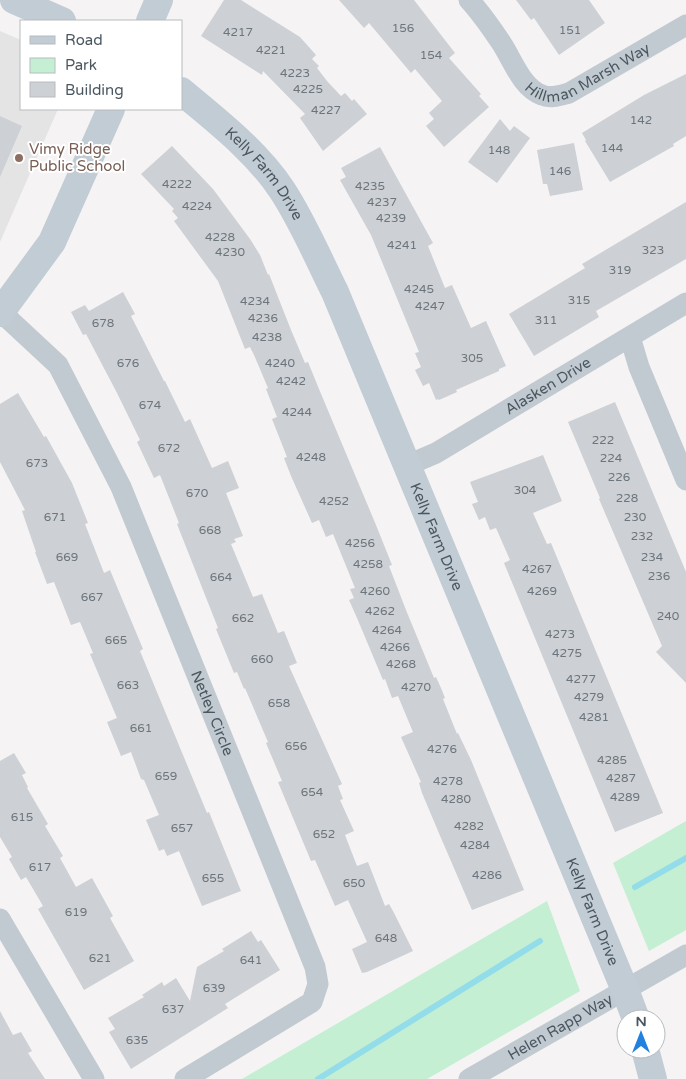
<svg xmlns="http://www.w3.org/2000/svg" width="686" height="1079" font-family="'Varela Round',sans-serif">
<style>
.education{fill:#e5e4e5}
.green{fill:#c4efd2}
.lines{fill:none;stroke-linecap:round;stroke-linejoin:round}
.stream{stroke:#93ddea;stroke-width:6}
.building{fill:#cdd0d4}
.street{stroke:#c1cad1;stroke-width:21}
.secondary{stroke:#c1ccd5;stroke-width:28}
.education-dot{fill:#8d6e63;stroke:#fff;stroke-width:2}
.labels{text-anchor:middle;stroke-width:4;stroke-linejoin:round;paint-order:stroke}
.number-label{font-size:12px;fill:#6c757d}
.street-label{font-size:15px;fill:#4b5760;stroke:#fff}
.education-label{font-size:15px;fill:#785e54;stroke:#fff;text-anchor:start}
</style>
<rect width="100%" height="100%" fill="#f5f3f3"/>
<!-- education -->
<path class="education" d="M0 31 21 40V109H58L0 242Z"/>
<!-- green -->
<path class="green" d="M686 821V930L649 951 613 863Z
M547 901 580 991 427 1079H242Z"/>
<g class="lines">
<!-- stream -->
<path class="stream" d="M635 887 686 858
M318 1079 540 941"/>
</g>
<!-- building -->
<path class="building" d="M224 0H241L300 37 316 55 312 59 319 66 317 68 327 81 341 96 345 93 352 101 354 99 367 114 323 151 300 118 305 114 263 71 262 75 201 36Z
M339 0H414L455 53 449 58 481 94 479 96 489 107 444 147 426 126 434 119 429 113 442 101 415 69 411 73 369 23 364 28Z
M516 0H589L605 23 559 55 534 18 531 20Z
M686 74V136L673 144 674 146 610 182 585 141 586 140 582 133 644 95Z
M0 116 22 126 0 177Z
M500 119 510 131 514 126 530 138 497 183 468 162Z
M574 143 583 190 550 196 547 184H543L537 150Z
M172 146 213 189 250 239 260 255 268 275 269 274 291 330 305 363 308 362 319 389 376 525 392 565 389 566 406 610 434 678 436 677 441 688 445 698 443 699 457 734 458 733 471 760 524 890 472 910 441 838 422 793 419 783 421 782 401 737 413 732 398 696 392 698 385 679 383 680 357 618 349 600 354 598 350 589 355 588 333 534 326 537 319 520 312 523 291 476 284 458 287 457 272 419 277 417 266 389 268 388 254 355 250 347 245 349 218 281 174 221 178 218 172 211 174 209 141 174Z
M380 147 433 243 428 246 445 288 452 285 471 328 486 321 506 366 499 369V371L456 390 457 392 439 400 438 399 436 400 429 383 423 386 415 370 421 367 415 353 419 352 371 235 340 180 346 177 341 168Z
M686 202V259L596 311 599 317 534 356 509 314 585 268 582 264Z
M123 292 135 314 131 316 164 381H165L185 422 190 419 212 468 228 461 239 488 226 493 243 536 234 539 236 542 231 544 253 597 262 594 278 633 284 631 297 663 289 666 342 784 338 786 343 799 340 800 354 831 345 835 357 866 368 862 385 906 389 904 393 911 413 951 367 972 362 973 352 949 367 942 348 900 335 906 315 860 311 861 278 782 282 781 266 743 268 742 245 688 244 689 237 672 234 673 216 629 218 628 177 524 179 523 160 475 154 478 137 442 140 440 117 393 86 334 83 335 71 312 85 305 89 311Z
M18 393 44 437 46 436 72 483 88 523 85 524 104 573 110 570 143 649 140 651 207 813 209 812 241 891 202 906 179 851 167 856 164 849 159 851 146 820 159 815 144 780 141 779 131 752 121 756 107 722 117 718 90 654 93 653 80 622 71 625 54 582 47 584 35 552H36L22 511 25 510 0 462V404Z
M615 402 686 572V683L656 652 662 646 599 499 600 498 568 422Z
M543 455 562 501 533 513 547 544 551 543 663 813 615 832 504 563 510 560 496 528 490 530 485 517 479 520 472 504 478 502 470 482Z
M14 753 26 773 22 775 28 787 27 788 48 824 45 826 63 856 60 858 76 887 92 878 113 916 110 918 134 961 84 990 38 909 43 906 26 877 21 880 9 859 12 857 0 837V761Z
M251 931 258 942 261 940 280 970 225 1004 228 1008 131 1069 109 1032 115 1029 108 1018 144 997 142 995 162 982 164 986 176 978 190 1001 197 967 224 951 222 949Z
M0 1011 13 1035 21 1032 32 1051 28 1053 45 1079H0Z"/>
<g class="lines">
<!-- street -->
<g class="street">
<path id="s1" d="M469 0C481 13 492 29 502 44 513 61 522 88 542 95 551 99 561 95 569 93L686 25"/>
<path id="s2" d="M1 312 58 365 121 487 315 967 318 984 312 1002 185 1079"/>
<path d="M630 337 639 367 686 480"/>
<path id="s3" d="M408 465 436 453 686 303"/>
<path d="M0 919 94 1079"/>
<path id="s4" d="M469 1079 686 955"/>
</g>
<!-- secondary -->
<g class="secondary">
<path d="M14 0 62 21"/>
<path d="M150 21 159 0"/>
<path id="s5" d="M181 91C217 121 256 151 282 190 303 222 318 258 335 292L625 990 636 1019"/>
<path d="M0 313 52 242 111 109"/>
<path d="M645 1049 653 1079"/>
</g>
</g>
<!-- markers -->
<circle class="education-dot" cx="19" cy="158" r="5"/>
<g class="labels">
<!-- number labels -->
<g class="number-label">
<text x="403" y="32">156</text>
<text x="570" y="34">151</text>
<text x="238" y="36">4217</text>
<text x="271" y="54">4221</text>
<text x="431" y="59">154</text>
<text x="295" y="77">4223</text>
<text x="308" y="93">4225</text>
<text x="326" y="114">4227</text>
<text x="641" y="124">142</text>
<text x="612" y="152">144</text>
<text x="499" y="154">148</text>
<text x="560" y="175">146</text>
<text x="177" y="188">4222</text>
<text x="370" y="190">4235</text>
<text x="382" y="206">4237</text>
<text x="197" y="210">4224</text>
<text x="391" y="222">4239</text>
<text x="220" y="241">4228</text>
<text x="402" y="249">4241</text>
<text x="653" y="254">323</text>
<text x="230" y="256">4230</text>
<text x="620" y="274">319</text>
<text x="419" y="293">4245</text>
<text x="579" y="304">315</text>
<text x="255" y="305">4234</text>
<text x="430" y="310">4247</text>
<text x="263" y="322">4236</text>
<text x="546" y="324">311</text>
<text x="103" y="327">678</text>
<text x="267" y="341">4238</text>
<text x="472" y="362">305</text>
<text x="128" y="367">676</text>
<text x="280" y="367">4240</text>
<text x="291" y="385">4242</text>
<text x="150" y="409">674</text>
<text x="297" y="416">4244</text>
<text x="603" y="444">222</text>
<text x="169" y="452">672</text>
<text x="311" y="461">4248</text>
<text x="611" y="462">224</text>
<text x="37" y="467">673</text>
<text x="619" y="481">226</text>
<text x="525" y="494">304</text>
<text x="197" y="497">670</text>
<text x="627" y="502">228</text>
<text x="334" y="505">4252</text>
<text x="55" y="521">671</text>
<text x="635" y="521">230</text>
<text x="210" y="534">668</text>
<text x="642" y="540">232</text>
<text x="360" y="547">4256</text>
<text x="67" y="561">669</text>
<text x="652" y="561">234</text>
<text x="368" y="568">4258</text>
<text x="537" y="573">4267</text>
<text x="659" y="580">236</text>
<text x="221" y="581">664</text>
<text x="375" y="595">4260</text>
<text x="542" y="595">4269</text>
<text x="92" y="601">667</text>
<text x="380" y="615">4262</text>
<text x="668" y="620">240</text>
<text x="243" y="622">662</text>
<text x="387" y="634">4264</text>
<text x="560" y="638">4273</text>
<text x="116" y="644">665</text>
<text x="395" y="651">4266</text>
<text x="567" y="657">4275</text>
<text x="262" y="663">660</text>
<text x="401" y="668">4268</text>
<text x="581" y="683">4277</text>
<text x="128" y="689">663</text>
<text x="416" y="691">4270</text>
<text x="589" y="701">4279</text>
<text x="279" y="707">658</text>
<text x="594" y="721">4281</text>
<text x="141" y="732">661</text>
<text x="296" y="750">656</text>
<text x="442" y="753">4276</text>
<text x="612" y="764">4285</text>
<text x="166" y="780">659</text>
<text x="621" y="782">4287</text>
<text x="448" y="785">4278</text>
<text x="312" y="796">654</text>
<text x="625" y="801">4289</text>
<text x="456" y="803">4280</text>
<text x="22" y="821">615</text>
<text x="469" y="830">4282</text>
<text x="182" y="832">657</text>
<text x="324" y="838">652</text>
<text x="475" y="849">4284</text>
<text x="40" y="871">617</text>
<text x="487" y="879">4286</text>
<text x="213" y="882">655</text>
<text x="354" y="887">650</text>
<text x="76" y="916">619</text>
<text x="386" y="942">648</text>
<text x="100" y="962">621</text>
<text x="251" y="964">641</text>
<text x="214" y="992">639</text>
<text x="173" y="1013">637</text>
<text x="137" y="1044">635</text>
</g>
<!-- street labels -->
<g class="street-label">
<text dy="5" stroke="none"><textPath href="#s1" startOffset="172">Hillman Marsh Way</textPath></text>
<text dy="5" stroke="none"><textPath href="#s5" startOffset="118">Kelly Farm Drive</textPath></text>
<text dy="5" stroke="none"><textPath href="#s3" startOffset="161">Alasken Drive</textPath></text>
<text dy="5" stroke="none"><textPath href="#s5" startOffset="522">Kelly Farm Drive</textPath></text>
<text dy="5" stroke="none"><textPath href="#s2" startOffset="459">Netley Circle</textPath></text>
<text dy="5" stroke="none"><textPath href="#s5" startOffset="928">Kelly Farm Drive</textPath></text>
<text dy="5" stroke="none"><textPath href="#s4" startOffset="105">Helen Rapp Way</textPath></text>
</g>
<!-- education labels -->
<g class="education-label">
<text x="29" y="154">Vimy Ridge<tspan x="29" dy="17">Public School</tspan></text>
</g>
</g>
<!-- legend -->
<rect x="20" y="20" width="162" height="90" fill="#ffffff" stroke="#b7bcbf"/>
<rect x="30" y="36" width="25" height="8" fill="#c1ccd5" stroke="#b7bcbf"/>
<text x="65" y="45" font-size="15" fill="#4b5760">Road</text>
<rect x="30" y="58" width="25" height="15" fill="#c4efd2" stroke="#b7bcbf"/>
<text x="65" y="70" font-size="15" fill="#4b5760">Park</text>
<rect x="30" y="82" width="25" height="15" fill="#cdd0d4" stroke="#b7bcbf"/>
<text x="65" y="95" font-size="15" fill="#4b5760">Building</text>
<!-- north arrow -->
<g transform="translate(641 1034)"><circle r="24" fill="#ffffff" stroke="#b7bcbf"/>
<path d="M0-4L9 19L0 12L-9 19Z" fill="#2281df"/>
<text y="-8" font-size="14" font-weight="bold" text-anchor="middle" fill="#4b5760">N</text>
</g>
</svg>
